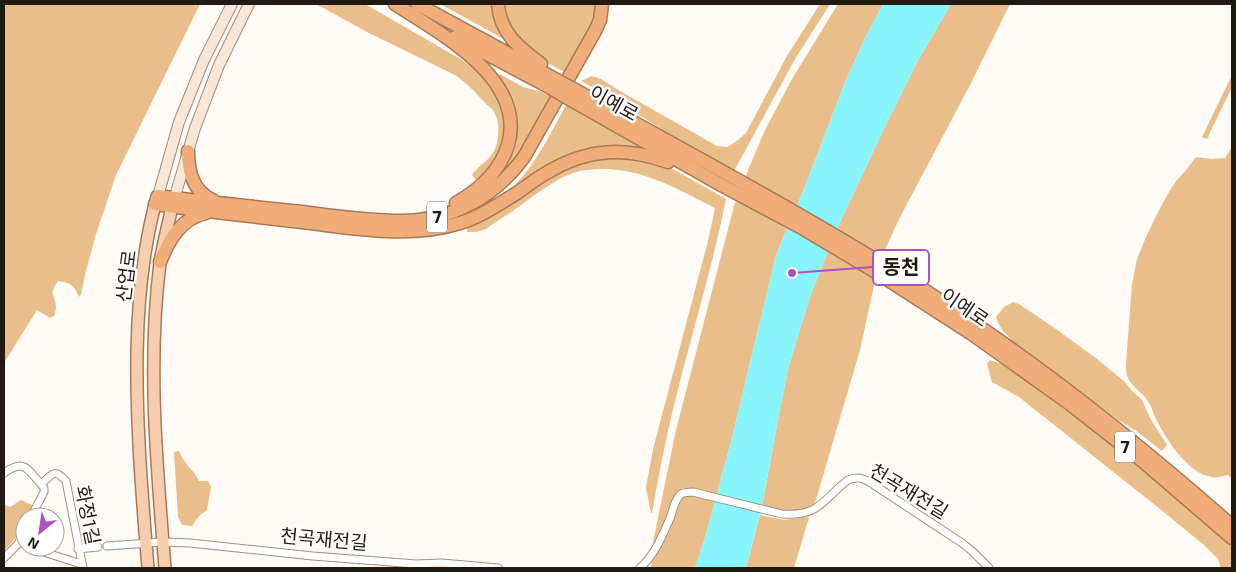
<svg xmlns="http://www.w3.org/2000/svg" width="1236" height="572" font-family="'Exo 2','Noto Sans KR',sans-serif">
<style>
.green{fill:#eabe8a}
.water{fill:#88f5fc}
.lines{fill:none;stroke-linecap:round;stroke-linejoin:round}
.street-casing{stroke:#a1907d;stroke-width:9}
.secondary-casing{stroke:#a1907d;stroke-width:12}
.primary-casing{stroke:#a77a56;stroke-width:14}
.highway-casing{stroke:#a77a56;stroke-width:15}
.street{stroke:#fff;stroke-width:7}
.secondary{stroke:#fae6d7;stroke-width:10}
.primary{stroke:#f6ceaf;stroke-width:11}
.highway{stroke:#f0ad7a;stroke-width:12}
.highway-bridge-casing{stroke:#a77a56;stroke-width:15;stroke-linecap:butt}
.highway-bridge{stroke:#f0ad7a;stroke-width:12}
.labels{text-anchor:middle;stroke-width:5;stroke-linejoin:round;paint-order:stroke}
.shield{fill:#fff;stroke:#635f59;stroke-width:1}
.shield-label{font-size:18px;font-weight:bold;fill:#201a12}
.street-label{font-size:19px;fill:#201a12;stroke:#fff}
.leader{fill:none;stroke:#ab53c1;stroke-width:2}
.callout-dot{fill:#ab53c1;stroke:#fff;stroke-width:2}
.callout{fill:#fff;stroke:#ab53c1;stroke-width:2}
.callout-label{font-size:20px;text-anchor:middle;font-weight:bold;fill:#201a12}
</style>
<rect width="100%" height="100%" fill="#fefaf6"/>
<!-- green -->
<path class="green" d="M4 4H200L116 175 96 234 86 271 81 294 79 297C74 285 71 283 58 281 48 295 55 294 56 307 56 310 55 313 54 316L50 318 37 310 4 363Z
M316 4H365L462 60 473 68 490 85 503 107 506 133 498 157 481 178 476 180 472 175C478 165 491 160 495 149 499 139 500 123 495 114 494 110 490 107 487 105 477 94 468 84 455 75L369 33Z
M440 4H494L504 35 502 38Z
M503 4H599L597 19 566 73 546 62 532 52 510 29Z
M820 4H830L795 59 734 171 675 138 619 102 581 81 592 76 601 79 620 91 717 146 727 147 738 140 746 133 787 56Z
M838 4H883L865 38 845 82 806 184 776 255 731 442 705 538 695 568H650L652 562 671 524 679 503 684 497 694 490 683 488 679 491 676 495 655 542H653L676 430 734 206 751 163 765 130 792 79Z
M951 4H1010L970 85 899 219 884 252 875 281 860 350 815 503C808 509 792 512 783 511 776 510 769 508 762 506L780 409 789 365 811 294 841 220 882 133 917 62Z
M500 74 523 87 542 92 552 97 525 147 496 182 493 178 510 149 498 79Z
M1232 75V87L1207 139 1202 137Z
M566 105 641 146 640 149 622 146 512 192 510 190C536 165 549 136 566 105Z
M1232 147V479L1228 475C1223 476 1218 478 1212 477 1188 474 1165 438 1155 417 1153 413 1152 407 1149 403 1144 393 1131 387 1127 376 1126 372 1126 368 1126 364L1132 284 1137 259 1146 237 1158 212 1169 192 1176 181 1187 169 1196 157 1211 159 1225 158Z
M626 157 655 163 671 168 726 199C712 270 690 339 673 409 665 443 658 478 652 513H651L646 488 653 449 708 241 715 208C678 189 642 168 600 169 591 169 582 170 573 173 553 180 536 195 518 207 508 215 496 221 486 229L476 232H467V229C509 211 541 176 584 162 589 161 594 158 599 158 608 156 617 157 626 157Z
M1013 302 1019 304 1056 329 1097 359 1125 382 1131 390 1142 400 1150 418 1167 445 1162 451 1135 430 1118 420 1017 345C1009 337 999 329 996 317L1004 307Z
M990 360 1002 364C1083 420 1158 482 1232 546V568H1221L1218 559 1204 545 1160 509 1019 397 992 382 987 364Z
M179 451C184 464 193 469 199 481H208L211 487 207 510 199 516 192 526 182 525 178 517 174 452Z
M21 500 32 505V509L27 517H25C25 528 11 544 4 551V505H5L10 507Z
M760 515 784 520 809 517 794 568H746Z"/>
<!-- water -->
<path class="water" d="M883 4H951L917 62 882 133 841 220 811 294 789 365 780 409 762 506 746 568H695L705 538 731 442 776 255 806 184 845 82 865 38Z"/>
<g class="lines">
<!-- street casing -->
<g class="street-casing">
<path id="street" d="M4 473C25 459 26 468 41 484
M31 517 44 492V488L41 484C53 474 54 468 66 481L83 568
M107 546 163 542 190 543 313 556 416 564 442 563 498 568
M28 547 81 564
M78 549 98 547
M4 558 18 544 25 529
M640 568C655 555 663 534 671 516 673 509 675 499 681 494 685 492 689 492 693 492L782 514C820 517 823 499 848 480 857 476 863 478 871 483L962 543 972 551 989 568"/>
</g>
<!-- secondary casing -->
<g class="secondary-casing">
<path id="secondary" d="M158 196 179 122 204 60 232 4
M173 203 195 128 219 65 249 4"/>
</g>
<!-- primary casing -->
<g class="primary-casing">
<path id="primary" d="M148 568C142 496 136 424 137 352 138 300 143 247 157 197
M165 568C157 467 147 364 160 263 163 244 168 225 172 207"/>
</g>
<!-- highway casing -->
<g class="highway-casing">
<path id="highway" d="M395 4C441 34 527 79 508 145 500 171 479 190 456 203
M417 4 555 79
M498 4C500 33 519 48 541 64
M455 37 551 88
M579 92C699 159 820 223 935 297 1040 365 1138 443 1232 526
M573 101 723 186 802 228 871 269 972 334 1070 404 1139 458 1232 538
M188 151C188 172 193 192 214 201
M158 196C206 202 254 207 302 212 334 216 368 221 401 221 451 221 495 197 524 157L595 31 600 20 602 4
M155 204C204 211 253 216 302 222 353 228 409 239 460 223 480 217 499 204 517 193 527 186 537 178 548 172 588 148 625 147 668 162
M160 262C169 240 181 218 206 213"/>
</g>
<!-- street -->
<use href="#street" class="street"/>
<!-- secondary -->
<use href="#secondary" class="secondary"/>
<!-- primary -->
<use href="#primary" class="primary"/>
<!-- highway -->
<use href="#highway" class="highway"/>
<!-- highway-bridge casing -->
<g class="highway-bridge-casing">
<path id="highway-bridge" d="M555 79 579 92
M551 88 573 101"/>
</g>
<!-- highway-bridge -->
<use href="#highway-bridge" class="highway-bridge"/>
</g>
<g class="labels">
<!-- shield labels -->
<g class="shield">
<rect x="427" y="201.5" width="20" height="31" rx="4"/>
<rect x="1115" y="431.5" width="20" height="31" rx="4"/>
</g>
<g class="shield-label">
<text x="437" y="223">7</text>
<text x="1125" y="453">7</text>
</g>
<!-- street labels -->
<g class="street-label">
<text transform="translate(614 103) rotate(29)" y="7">이예로</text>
<text transform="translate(126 276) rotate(-83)" y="7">산업로</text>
<text transform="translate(965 307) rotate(34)" y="7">이예로</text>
<text transform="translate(909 491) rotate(31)" y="7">천곡재전길</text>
<text transform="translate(88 515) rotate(79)" y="7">화정1길</text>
<text transform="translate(324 539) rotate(5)" y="7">천곡재전길</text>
</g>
</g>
<!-- callouts -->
<path class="leader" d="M792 273L873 267"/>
<circle class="callout-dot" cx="792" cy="273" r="5"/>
<rect class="callout" x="873" y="250" width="56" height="35" rx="5"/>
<g class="callout-label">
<text x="901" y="274">동천</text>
</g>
<!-- border -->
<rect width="1236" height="572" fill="none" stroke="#201a12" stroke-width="10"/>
<!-- north arrow -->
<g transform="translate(40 532) rotate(210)"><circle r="24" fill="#ffffff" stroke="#a6a3a0"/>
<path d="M0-4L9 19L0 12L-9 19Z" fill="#ab53c1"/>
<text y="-8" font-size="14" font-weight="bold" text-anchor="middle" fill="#201a12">N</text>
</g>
</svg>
